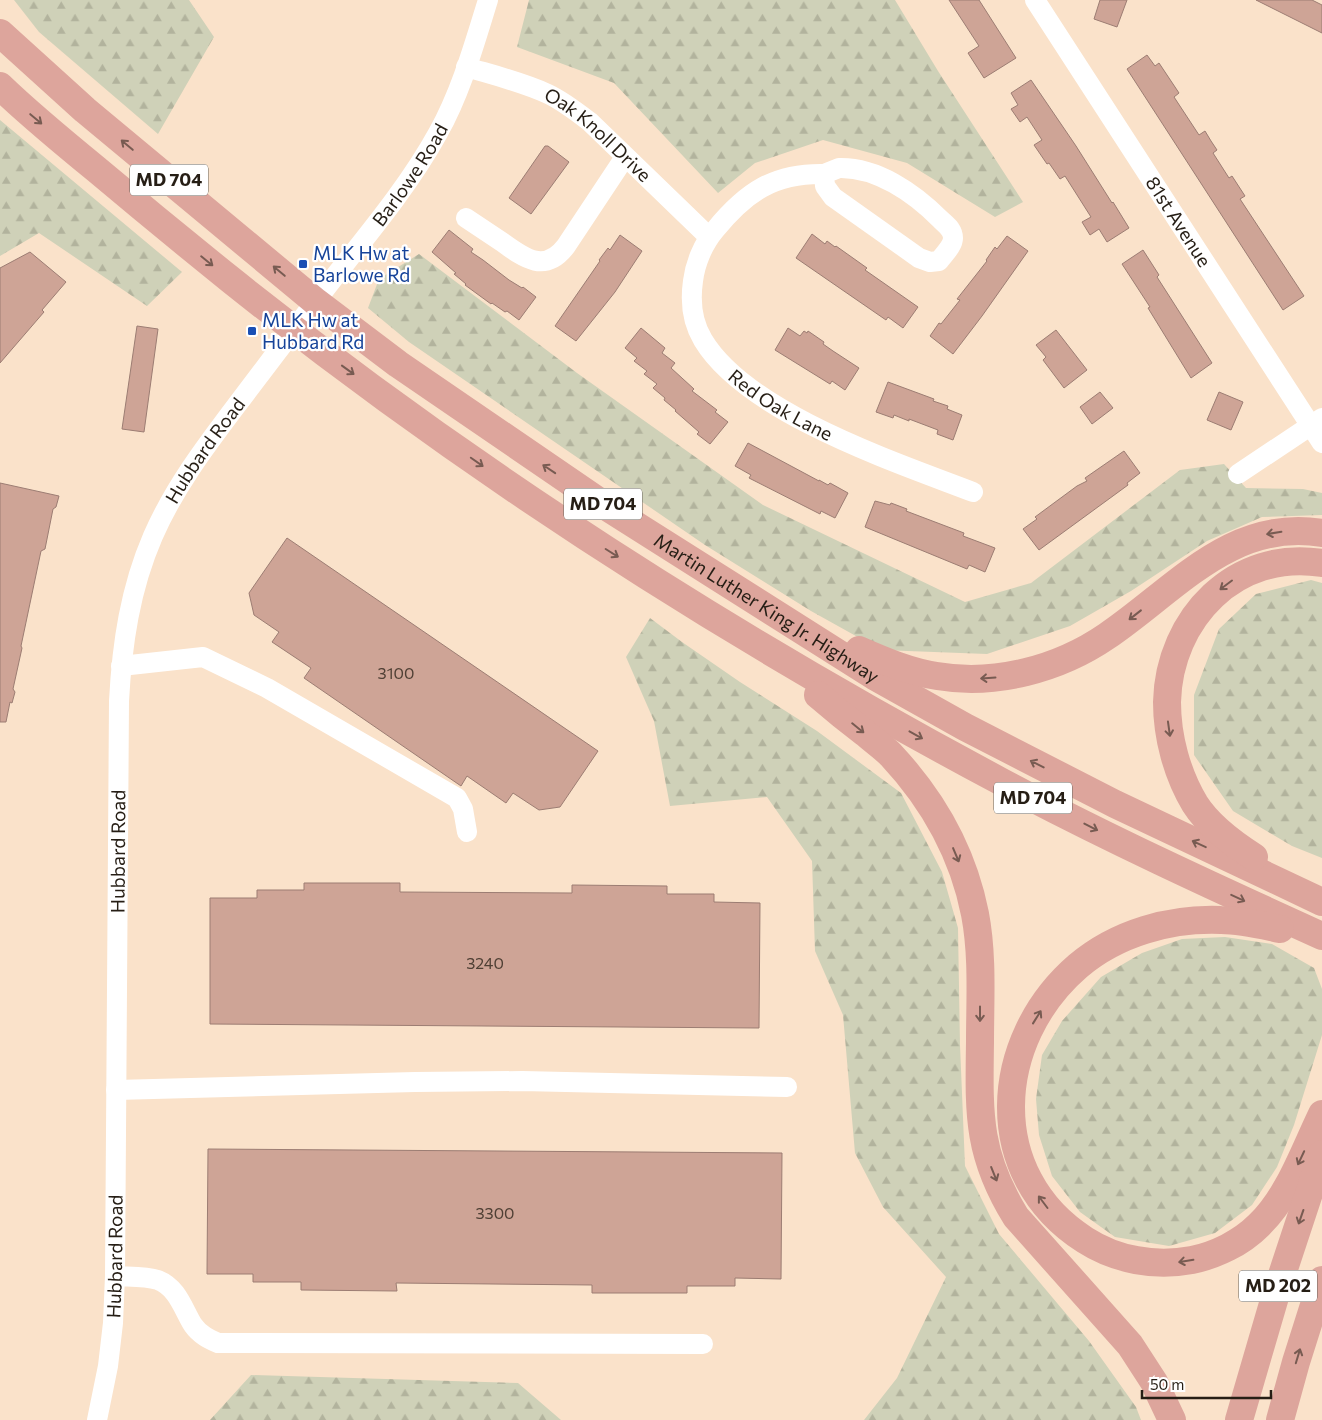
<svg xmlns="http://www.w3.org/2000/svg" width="1322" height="1420" font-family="Commissioner,sans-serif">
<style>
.forest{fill:url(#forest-firs)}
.building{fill:#cea496;stroke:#9c7d73}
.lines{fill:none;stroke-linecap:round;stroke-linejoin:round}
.street{stroke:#fff;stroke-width:20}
.primary{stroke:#dda59c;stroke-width:28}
.oneway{stroke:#785b52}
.transit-dot{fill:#1a4fb4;stroke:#fff;stroke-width:2}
.labels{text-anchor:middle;stroke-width:4.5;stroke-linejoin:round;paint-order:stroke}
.number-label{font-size:16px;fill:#504035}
.shield{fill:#fff;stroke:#67625b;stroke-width:1}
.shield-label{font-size:18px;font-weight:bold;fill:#261e15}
.street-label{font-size:19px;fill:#261e15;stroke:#fff}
.transit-label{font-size:19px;fill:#164399;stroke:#fff;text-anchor:start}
</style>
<defs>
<pattern id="forest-firs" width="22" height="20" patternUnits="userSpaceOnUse" patternTransform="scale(1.25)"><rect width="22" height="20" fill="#cfd1b8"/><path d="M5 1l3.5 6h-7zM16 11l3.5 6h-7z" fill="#b2b39d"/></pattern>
</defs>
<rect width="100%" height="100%" fill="#fae2ca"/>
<!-- forest -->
<path class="forest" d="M14 0H189L214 37 158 134 39 32Z
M529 0H895L938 71 1023 202 995 217 907 163 823 140 755 163 718 193 614 83 517 47Z
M0 120 182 272 147 306 39 233 0 256Z
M419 254 577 373 763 505 965 602 1031 583 1180 470 1224 464 1246 488 1303 489 1322 493V515L1262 517 1207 541 1131 591 1070 626 987 654 881 650 811 611 705 545 409 342 368 308 379 279Z
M1311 580 1322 583V858L1292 846 1233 811 1194 755V695L1219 629 1256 594Z
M650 618 682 642 740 682 817 731 901 793 942 872 958 928 960 1045 965 1166 999 1234 1089 1341 1136 1407 1141 1420H864L897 1378 946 1277 883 1207 855 1153 843 1015 815 951 812 861 767 797 670 806 654 721 626 657Z
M1225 937 1272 944 1314 968 1322 989V1035L1294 1125 1277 1167 1252 1205 1215 1233 1169 1246 1115 1237 1080 1212 1052 1176 1039 1135 1036 1099 1042 1055 1062 1021 1101 977 1142 953 1182 939Z
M251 1375 518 1383 561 1420H210Z"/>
<!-- building -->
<path class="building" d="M949 0H979L1016 58 984 78 968 53 979 46Z
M1100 0H1127L1117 27 1094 19Z
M1256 0H1312L1322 5V33Z
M1147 55 1155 66 1159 63 1179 93 1174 97 1199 135 1205 131 1211 141 1217 150 1213 153 1229 178 1232 176 1245 196 1240 199 1304 296 1283 310 1127 69Z
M1031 80 1076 146 1112 203 1113 202 1129 228 1107 242 1099 229 1090 235 1082 222 1091 217 1065 176 1060 179 1049 163 1047 164 1034 145 1042 140 1027 117 1020 122 1011 109 1018 105 1011 93Z
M545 146H548L569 162 531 214 509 198Z
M449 230 473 249 471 252 483 260 509 280 522 288 523 287 536 297 519 320 507 311 505 312 492 303 491 304 465 285 466 284 454 274 456 273 432 252Z
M812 234 825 244 827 241 835 247 836 246 867 268 865 270 918 307 903 328 888 317 886 320 796 258Z
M620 235 642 251 615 292 576 341 555 326 600 261 599 260 608 248 610 250Z
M1007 236 1028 251 982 316 953 354 930 336 939 323 941 324 960 300 957 299 987 261 986 260 995 247 997 249Z
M1143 250 1159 275 1157 277 1212 363 1191 378 1148 308 1150 307 1122 264Z
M30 252 66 282 42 310 44 312 0 363V268Z
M137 326 158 329 144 432 122 429Z
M641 328 665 348 662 353 675 363 671 368 694 389 692 391 717 410 715 412 728 422 710 444 697 434 699 432 675 411 676 410 664 400 665 398 653 388 657 384 644 374 647 371 634 361 637 358 625 348Z
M788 328 800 336 804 331 807 333 808 331 824 342 823 344 833 351 859 368 845 390 832 381 830 384 775 350Z
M1056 330 1087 370 1064 388 1043 360 1046 357 1036 345Z
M888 382 934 399 933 401 948 406 947 409 962 415 953 440 937 434 938 430 909 419V421L894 415 893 418 876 412Z
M1100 392 1113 408 1092 424 1080 407Z
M1219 392 1243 402 1231 430 1207 420Z
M748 443 819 481V480L828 485 830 483 848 493 835 518 821 511 820 514 749 478 751 475 735 466Z
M1124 451 1140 473 1127 483 1128 485 1039 550 1023 529 1037 519 1035 517 1077 486 1087 481 1085 478Z
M0 483 59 496 56 507 53 509 45 549 41 551 21 646 22 648 13 689 15 692 12 703 10 702 6 722H0Z
M875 501 890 505 891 503 907 509 906 511 964 533 963 536 995 548 985 572 969 565 967 569 865 527Z
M287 538 598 751 560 807 539 810 513 793 506 803 467 776 461 786 304 678 311 668 272 642 279 632 254 615 249 593Z
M304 883H400V892L572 893V885L667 886V894H714V902L760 903 759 1028 210 1024V898H257V890H304Z
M208 1149 782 1153 781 1279 735 1278V1286H687V1293H592V1285L396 1283 397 1291 301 1290V1282H253V1274H207Z"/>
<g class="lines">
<!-- street -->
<g class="street">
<path id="s1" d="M1035 0 1322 443"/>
<path id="s2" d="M466 67C493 75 522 82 548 94 563 101 577 112 590 122L709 237"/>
<path d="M839 168C877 167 914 193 940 219 946 225 953 229 953 238 953 246 944 254 939 261L930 262 919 258 833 197 825 186 824 174Z"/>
<path id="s3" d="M824 174C774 173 746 192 715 230 703 244 695 264 693 281 690 302 692 322 703 340 747 413 895 462 973 492"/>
<path d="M466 218C478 226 490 234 502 242 524 258 545 274 566 246L625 157"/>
<path d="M1238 474 1322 418"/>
<path d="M121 666 203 657 267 688 457 798 463 809 467 832"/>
<path d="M116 1090 415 1082 522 1081 787 1087"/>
<path d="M115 1276C128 1277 145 1276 158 1280 178 1288 183 1309 193 1325 200 1335 209 1339 218 1343L703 1344"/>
<path id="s4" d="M97 1420 108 1366 113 1323 115 1276 119 701C122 644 130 589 153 536 174 488 205 447 236 406 270 361 304 316 339 271 374 227 411 182 438 133 461 92 474 45 488 0"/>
</g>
<!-- primary -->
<g class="primary">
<path id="s5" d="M0 33 85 110 316 302 398 364 610 509 874 676 965 727 1115 804 1322 902"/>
<path d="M0 86C30 115 63 142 96 169 140 206 185 243 231 280 470 471 730 637 1000 781 1105 837 1214 887 1322 936"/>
<path d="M859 650C884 661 910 672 937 676 995 686 1059 669 1107 636 1175 590 1231 518 1322 533"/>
<path d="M818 695C833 708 849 721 865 733 873 740 883 747 891 755 933 800 963 853 975 914 983 956 980 1000 980 1042 979 1114 977 1154 1016 1217L1130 1345 1154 1382 1172 1420"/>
<path d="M1254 857C1232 843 1209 826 1195 804 1177 774 1167 737 1167 702 1169 618 1236 549 1322 563"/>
<path d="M1280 929C1261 925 1241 920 1221 920 1170 918 1117 933 1078 966 992 1040 983 1175 1085 1240 1116 1260 1155 1267 1192 1260 1216 1255 1241 1243 1259 1225 1289 1196 1304 1151 1322 1114"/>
<path d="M1239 1420 1277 1290 1322 1154"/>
<path d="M1280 1420 1296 1362 1322 1280"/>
</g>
</g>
<!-- one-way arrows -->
<defs><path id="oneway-shaft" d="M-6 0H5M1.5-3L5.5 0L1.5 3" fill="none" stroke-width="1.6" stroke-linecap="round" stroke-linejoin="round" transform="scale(1.25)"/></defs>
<g class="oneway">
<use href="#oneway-shaft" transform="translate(36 119) rotate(40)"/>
<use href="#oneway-shaft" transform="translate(127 145) rotate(-140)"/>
<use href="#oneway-shaft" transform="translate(207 261) rotate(39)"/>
<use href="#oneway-shaft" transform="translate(279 271) rotate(-140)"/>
<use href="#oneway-shaft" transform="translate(348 370) rotate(36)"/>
<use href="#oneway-shaft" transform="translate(477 462) rotate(35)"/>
<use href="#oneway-shaft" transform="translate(549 469) rotate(-146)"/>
<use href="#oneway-shaft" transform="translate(1274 533) rotate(171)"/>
<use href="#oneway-shaft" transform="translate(612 553) rotate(32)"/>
<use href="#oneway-shaft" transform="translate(1226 585) rotate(143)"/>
<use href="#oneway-shaft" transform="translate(1135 615) rotate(142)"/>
<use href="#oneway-shaft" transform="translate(988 678) rotate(176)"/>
<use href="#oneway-shaft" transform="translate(858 728) rotate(39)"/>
<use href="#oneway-shaft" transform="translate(1169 729) rotate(82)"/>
<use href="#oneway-shaft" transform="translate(916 735) rotate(29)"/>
<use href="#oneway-shaft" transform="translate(1037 764) rotate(-153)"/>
<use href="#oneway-shaft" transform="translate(1091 827) rotate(27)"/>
<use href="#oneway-shaft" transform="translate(1199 844) rotate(-155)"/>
<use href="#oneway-shaft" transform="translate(956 855) rotate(67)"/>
<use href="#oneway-shaft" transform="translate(1238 898) rotate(25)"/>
<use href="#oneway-shaft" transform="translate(980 1014) rotate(90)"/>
<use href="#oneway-shaft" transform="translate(1037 1017) rotate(-58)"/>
<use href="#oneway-shaft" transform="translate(1301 1158) rotate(115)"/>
<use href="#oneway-shaft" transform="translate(994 1174) rotate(68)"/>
<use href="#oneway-shaft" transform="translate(1043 1202) rotate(-127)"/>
<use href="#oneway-shaft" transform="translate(1301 1217) rotate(109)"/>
<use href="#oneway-shaft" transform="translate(1186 1261) rotate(171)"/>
<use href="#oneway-shaft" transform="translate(1298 1356) rotate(-73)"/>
</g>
<!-- markers -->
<g class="transit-dot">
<rect x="298" y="259" width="10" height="10" rx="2.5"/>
<rect x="247" y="326" width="10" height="10" rx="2.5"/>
</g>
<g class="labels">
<!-- number labels -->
<g class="number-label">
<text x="396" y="679">3100</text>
<text x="485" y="969">3240</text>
<text x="495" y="1219">3300</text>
</g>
<!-- shield labels -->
<g class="shield">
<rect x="130" y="164.5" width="78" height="31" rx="4"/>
<rect x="564" y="488.5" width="78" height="31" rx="4"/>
<rect x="994" y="782.5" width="78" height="31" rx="4"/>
<rect x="1239" y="1270.5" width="78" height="31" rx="4"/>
</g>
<g class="shield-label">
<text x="169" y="186">MD 704</text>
<text x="603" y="510">MD 704</text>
<text x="1033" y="804">MD 704</text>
<text x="1278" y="1292">MD 202</text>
</g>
<!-- street labels -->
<g class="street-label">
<text dy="7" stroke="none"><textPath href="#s2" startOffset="151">Oak Knoll Drive</textPath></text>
<text dy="7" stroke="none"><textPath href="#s4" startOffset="1334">Barlowe Road</textPath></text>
<text dy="7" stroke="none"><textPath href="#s1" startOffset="264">81st Avenue</textPath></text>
<text dy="7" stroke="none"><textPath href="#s3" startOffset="348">Red Oak Lane</textPath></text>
<text dy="7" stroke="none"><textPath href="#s4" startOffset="990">Hubbard Road</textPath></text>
<text dy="7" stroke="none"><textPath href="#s5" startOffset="960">Martin Luther King Jr. Highway</textPath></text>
<text dy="7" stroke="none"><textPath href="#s4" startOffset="570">Hubbard Road</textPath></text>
<text dy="7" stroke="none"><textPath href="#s4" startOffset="165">Hubbard Road</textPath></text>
</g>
<!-- transit labels -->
<g class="transit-label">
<text x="313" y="260">MLK Hw at<tspan x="313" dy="22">Barlowe Rd</tspan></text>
<text x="262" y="327">MLK Hw at<tspan x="262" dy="22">Hubbard Rd</tspan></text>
</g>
</g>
<!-- scale -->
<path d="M1142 1390v8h129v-8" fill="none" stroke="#261e15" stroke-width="2.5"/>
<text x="1150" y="1390" font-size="15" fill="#261e15" stroke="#ffffff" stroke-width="4" paint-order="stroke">50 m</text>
</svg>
